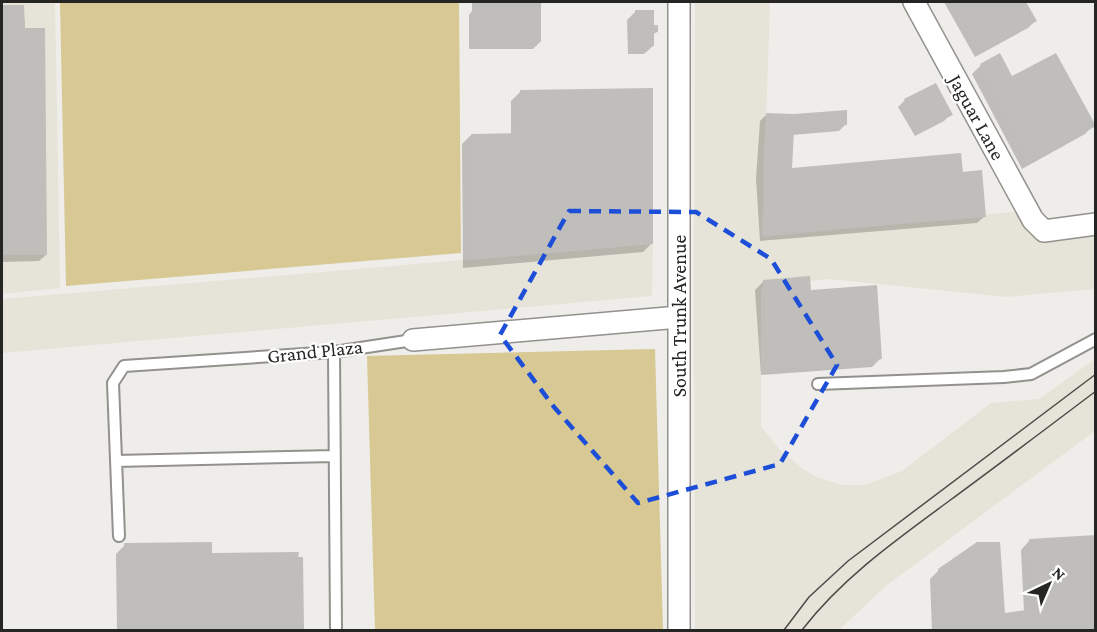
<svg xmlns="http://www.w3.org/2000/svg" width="1097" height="632" font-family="'Crimson Pro',serif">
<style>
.built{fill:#e6e3d8}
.green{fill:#d7c894}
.shadow{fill:#0003}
.building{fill:#bfbeba}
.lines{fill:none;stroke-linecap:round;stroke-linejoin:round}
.lane-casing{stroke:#92918d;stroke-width:14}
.street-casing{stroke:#92918d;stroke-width:24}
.lane{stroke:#fff;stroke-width:10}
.street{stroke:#fff;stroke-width:21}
.tram{stroke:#4b4b4a;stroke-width:1.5}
.marked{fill:none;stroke:#1d4ed8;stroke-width:4.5;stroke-dasharray:12 8;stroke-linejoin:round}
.labels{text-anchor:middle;stroke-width:4.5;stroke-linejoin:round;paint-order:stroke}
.street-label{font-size:20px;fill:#252524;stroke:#fff}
</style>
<rect width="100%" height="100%" fill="#eeede9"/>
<!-- built -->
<path class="built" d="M2 2H55L60 288 2 294Z
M695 2H770L762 237 1020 211 1038 241 1095 235 1096 289 1006 297 829 279 761 287V426L779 449 803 469 819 478 842 485H865L902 471 991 403 1039 399 1095 359V431L887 585 839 630H695L694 296Z
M653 244 652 296 2 353V299Z"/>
<!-- green -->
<path class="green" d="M60 2H459L461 253 66 286Z
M655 349 663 630H375L367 356Z"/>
<!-- shadow -->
<path class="shadow" d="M472 2H540V42L533 49H469V15L472 11Z
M944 2H1024L1035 21 1028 28 975 57Z
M2 6H23L46 255 39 261 2 262Z
M636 11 656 32 653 35V46L644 54H628L627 20Z
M981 65 1012 78 1094 125 1085 134 1022 169 972 74Z
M936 85 951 114 944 121 915 136 898 107 905 100Z
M520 92 652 243 643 252 463 268 462 144 471 135 511 134V101Z
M766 115 846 124 839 131 792 135 791 170 961 174 984 217 977 223 760 241 756 179 760 121Z
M764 281 810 291 881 358 872 367 761 375 755 290Z
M1029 541 1096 563V630H932L930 579 939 570 1004 615 1024 612 1021 550Z
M125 545 211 554 302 559 303 630H117L116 554Z"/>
<!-- building -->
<path class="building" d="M479 2H541V42L475 43V7L479 6Z
M954 2H1026L1037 21 982 52Z
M2 5H24L25 28H45L47 255H2Z
M635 10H654V25H658V32L654 33V46H636Z
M1000 53 1012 76 1056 53 1096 126 1031 161 980 64Z
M936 83 953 115 922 130 904 99Z
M653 88V244L471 260V134L519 133 520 90Z
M847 110V125L794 130 792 168 961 153 963 172 982 170 986 217 766 235 763 172 766 113 794 114Z
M810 276 811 290 877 285 882 359 769 367 763 280Z
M1096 535V630H941L938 569 977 542H1000L1005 613 1033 609 1029 539Z
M212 542V553L299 552 298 557H303L304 630H125L124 543Z"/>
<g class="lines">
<!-- lane casing -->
<g class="lane-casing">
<path id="lane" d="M334 352 336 630
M818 384 1004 377 1031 374 1096 339
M116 461 334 456
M119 536 113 383 124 366 334 352 413 340"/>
</g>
<!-- street casing -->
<g class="street-casing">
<path id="street" d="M679 2V630
M914 2 1033 220 1044 231 1096 224
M413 340 679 317"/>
</g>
<!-- lane -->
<use href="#lane" class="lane"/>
<!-- street -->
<use href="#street" class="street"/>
<!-- tram -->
<path class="tram" d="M784 630 809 597 848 561 1096 374
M802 630C842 578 896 540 949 501 998 465 1047 428 1096 391"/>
</g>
<!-- marked area -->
<path class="marked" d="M569 211 696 212 771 259 837 365 780 464 638 503 554 407 500 335Z"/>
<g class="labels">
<!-- street labels -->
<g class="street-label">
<text transform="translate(977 117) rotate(61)" y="7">Jaguar Lane</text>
<text transform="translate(679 316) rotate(-90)" y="7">South Trunk Avenue</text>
<text transform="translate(315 351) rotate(-6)" y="7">Grand Plaza</text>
</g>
</g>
<!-- border -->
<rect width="1097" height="632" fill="none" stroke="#252524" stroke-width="6"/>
<!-- north arrow -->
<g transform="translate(1049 584) rotate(44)" stroke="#ffffff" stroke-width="4.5" paint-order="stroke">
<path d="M0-4.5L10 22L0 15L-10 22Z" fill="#252524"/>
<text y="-9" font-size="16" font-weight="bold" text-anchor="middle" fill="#252524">N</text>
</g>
</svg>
